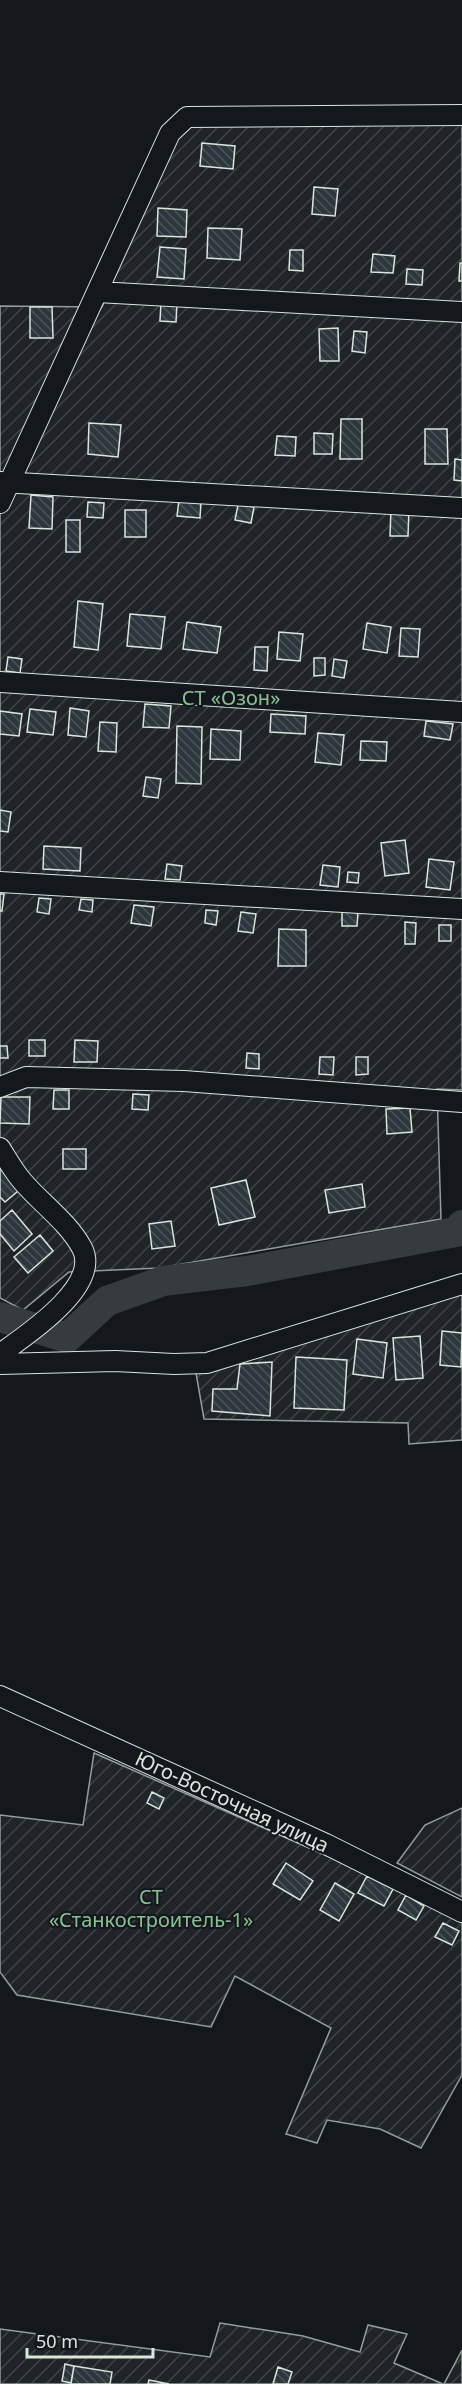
<svg xmlns="http://www.w3.org/2000/svg" width="462" height="2384" font-family="'Noto Sans',sans-serif">
<style>
.garden{fill:url(#garden-furrows);stroke:#939e99;stroke-width:1.5}
.lines{fill:none;stroke-linecap:round;stroke-linejoin:round}
.river{stroke:#363b3e;stroke-width:30}
.building{fill:url(#building-back-hatch);stroke:#d8e6dc;stroke-width:1.5}
.minor-casing{stroke:#d8e6dc;stroke-width:22}
.minor{stroke:#14181c;stroke-width:20}
.labels{text-anchor:middle;stroke-width:4.5;stroke-linejoin:round;paint-order:stroke}
.park-label{font-size:20px;fill:#8ac095;stroke:#14181c}
.street-label{font-size:20px;fill:#d8e6dc;stroke:#14181c}
</style>
<defs>
<pattern id="garden-furrows" width="10" height="10" patternUnits="userSpaceOnUse" patternTransform="scale(1.5)"><rect width="10" height="10" fill="#202428"/><path d="M-1 1l2-2M0 10L10 0M9 11l2-2" fill="none" stroke="#404447"/></pattern>
<pattern id="building-back-hatch" width="6" height="6" patternUnits="userSpaceOnUse" patternTransform="scale(1.5)"><rect width="6" height="6" fill="#2c363c"/><path d="M-1 5l2 2M0 0l6 6M5-1l2 2" fill="none" stroke="#4a5358"/></pattern>
</defs>
<rect width="100%" height="100%" fill="#14181c"/>
<!-- garden -->
<path class="garden" d="M462 119V1090L437 1089 441 1219 159 1268 69 1272 23 1310 0 1298V306L102 307 169 141 194 120Z
M462 1293V1440L409 1444 408 1423 204 1419 196 1373 345 1326Z
M94 1753 327 1856 462 1922V2075L421 2148 380 2129 327 2120 317 2143 286 2134 331 2028 235 1976 211 2027 17 1995 0 1972V1815L83 1825Z
M462 1808V1897L397 1863 425 1825Z
M220 2323 303 2336 360 2352 368 2325 407 2334 394 2363 443 2384H0V2329L210 2357Z
M462 2350V2384H444Z"/>
<g class="lines">
<!-- river -->
<path class="river" d="M0 1317 67 1338 107 1301 163 1281 247 1271 456 1232 462 1225"/>
</g>
<!-- building -->
<path class="building" d="M202 143 235 146 233 169 200 166Z
M314 187 338 189 335 216 312 214Z
M158 208 187 210 186 237 157 236Z
M208 228 242 229 240 260 207 258Z
M160 247 186 249 184 279 157 277Z
M290 250H303V271L289 270Z
M373 254 395 256 393 273 371 272Z
M460 263H462V281H459Z
M407 269 423 270 422 285 406 284Z
M161 302 177 303 176 322 160 321Z
M30 307H52L53 338H30Z
M338 328 339 361H320L319 329Z
M354 331 367 332 365 353 352 351Z
M341 419H362V459H340Z
M89 423 121 425 118 457 88 454Z
M425 429H447L448 464H425Z
M314 433 333 434 332 454H314Z
M277 436 296 437 295 456 275 455Z
M455 459 462 460V481L454 480Z
M31 495 53 497 52 529 29 528Z
M179 500 201 502 200 518 177 516Z
M88 502 104 503 103 518 87 517Z
M238 505 254 507 251 523 235 520Z
M391 508 409 509 408 536H390Z
M125 510H146V537H125Z
M66 520H80V552H66Z
M78 601 103 604 98 650 74 647Z
M130 614 165 617 161 649 127 646Z
M187 622 221 627 217 653 183 649Z
M367 623 391 627 387 653 363 649Z
M401 628 420 629 418 657 399 656Z
M279 632 303 634 300 661 277 659Z
M255 647H268L267 671 254 670Z
M8 657 22 659 20 673 6 671Z
M314 658H325V675L314 676Z
M334 659 347 661 344 678 332 676Z
M145 704 171 706 169 728 143 727Z
M70 708 89 711 86 737 68 735Z
M30 709 56 712 53 735 27 732Z
M0 711 22 714 19 736 0 734Z
M271 714 306 716 305 734 270 732Z
M426 721 453 724 450 740 424 736Z
M100 722 117 723 116 752 98 751Z
M177 726 202 727 201 784 176 783Z
M211 729 241 731 240 760 210 759Z
M318 733 344 735 341 765 315 762Z
M361 741 387 742 386 761 360 760Z
M146 777 161 779 158 798 143 796Z
M0 810 11 812 8 832 0 831Z
M405 840 409 873 385 876 381 843Z
M44 846 81 848 80 871 43 869Z
M429 859 454 862 450 890 426 887Z
M167 864 182 866 180 880 165 879Z
M323 865 340 867 338 887 320 885Z
M348 872 359 873 358 883 347 882Z
M0 894H4L2 911H0Z
M39 898 51 899 49 914 37 912Z
M81 899 93 900 92 912 79 910Z
M134 905 154 907 151 926 131 923Z
M206 910 218 911 216 925 205 923Z
M241 912 256 914 253 933 238 931Z
M342 912H358L357 926H342Z
M405 922 416 923 415 944H405Z
M439 925H451V941H439Z
M279 929 306 930V966H278Z
M29 1040H45V1056H29Z
M75 1040 98 1041 97 1062H74Z
M0 1046H7L8 1058H0Z
M247 1053 259 1054V1069L246 1068Z
M320 1057H334L333 1075 319 1074Z
M356 1057H368V1074L356 1075Z
M54 1090H69V1109H53Z
M133 1094 149 1095 148 1110 132 1109Z
M1 1097H30L29 1124 0 1123Z
M410 1108 412 1132 387 1134 386 1109Z
M63 1149H86V1169H63Z
M4 1165 23 1187 5 1202 0 1197V1169Z
M246 1180 255 1217 219 1225 211 1188Z
M362 1184 365 1207 329 1213 325 1190Z
M12 1210 32 1234 14 1251 0 1234V1221Z
M171 1221 175 1246 152 1249 149 1224Z
M40 1235 53 1251 28 1273 14 1257Z
M442 1331 462 1333 461 1367 440 1365Z
M420 1336 423 1378 396 1380 393 1338Z
M357 1339 387 1343 383 1378 353 1374Z
M296 1357 347 1360 344 1410 294 1408Z
M272 1362 270 1416 212 1411 213 1389H237L240 1364Z
M152 1792 164 1798 159 1809 147 1803Z
M286 1863 313 1881 300 1900 273 1884Z
M367 1876 393 1889 384 1906 358 1893Z
M335 1883 354 1894 339 1921 320 1910Z
M406 1895 424 1906 416 1920 398 1910Z
M443 1923 459 1931 452 1945 435 1937Z
M65 2364 74 2366 71 2383 62 2381Z
M74 2366 112 2372 110 2384H71Z
M278 2367 292 2372 288 2384H273Z
M149 2380 169 2384H148Z"/>
<g class="lines">
<!-- minor casing -->
<g class="minor-casing">
<path id="minor" d="M97 292 462 312
M0 482 462 508
M0 503 170 133 187 117 462 115
M0 682 462 712
M0 882 462 909
M0 1087 26 1077 184 1081 462 1102
M0 1148C7 1159 14 1172 23 1182 42 1204 68 1222 82 1248 102 1286 25 1336 0 1354
M0 1364 115 1361 174 1364 207 1363 462 1284
M0 1696 326 1844 462 1912"/>
</g>
<!-- minor -->
<use href="#minor" class="minor"/>
</g>
<g class="labels">
<!-- park labels -->
<g class="park-label">
<text x="231" y="705">СТ «Озон»</text>
<text x="151" y="1904">СТ<tspan x="151" dy="23">«Станкостроитель-1»</tspan></text>
</g>
<!-- street labels -->
<g class="street-label">
<text transform="translate(232 1802) rotate(25)" y="7">Юго-Восточная улица</text>
</g>
</g>
<!-- scale -->
<path d="M27 2348v9h126v-9" fill="none" stroke="#d8e6dc" stroke-width="3"/>
<text x="36" y="2348" font-size="18" fill="#d8e6dc" stroke="#14181c" stroke-width="4.5" paint-order="stroke">50 m</text>
</svg>
